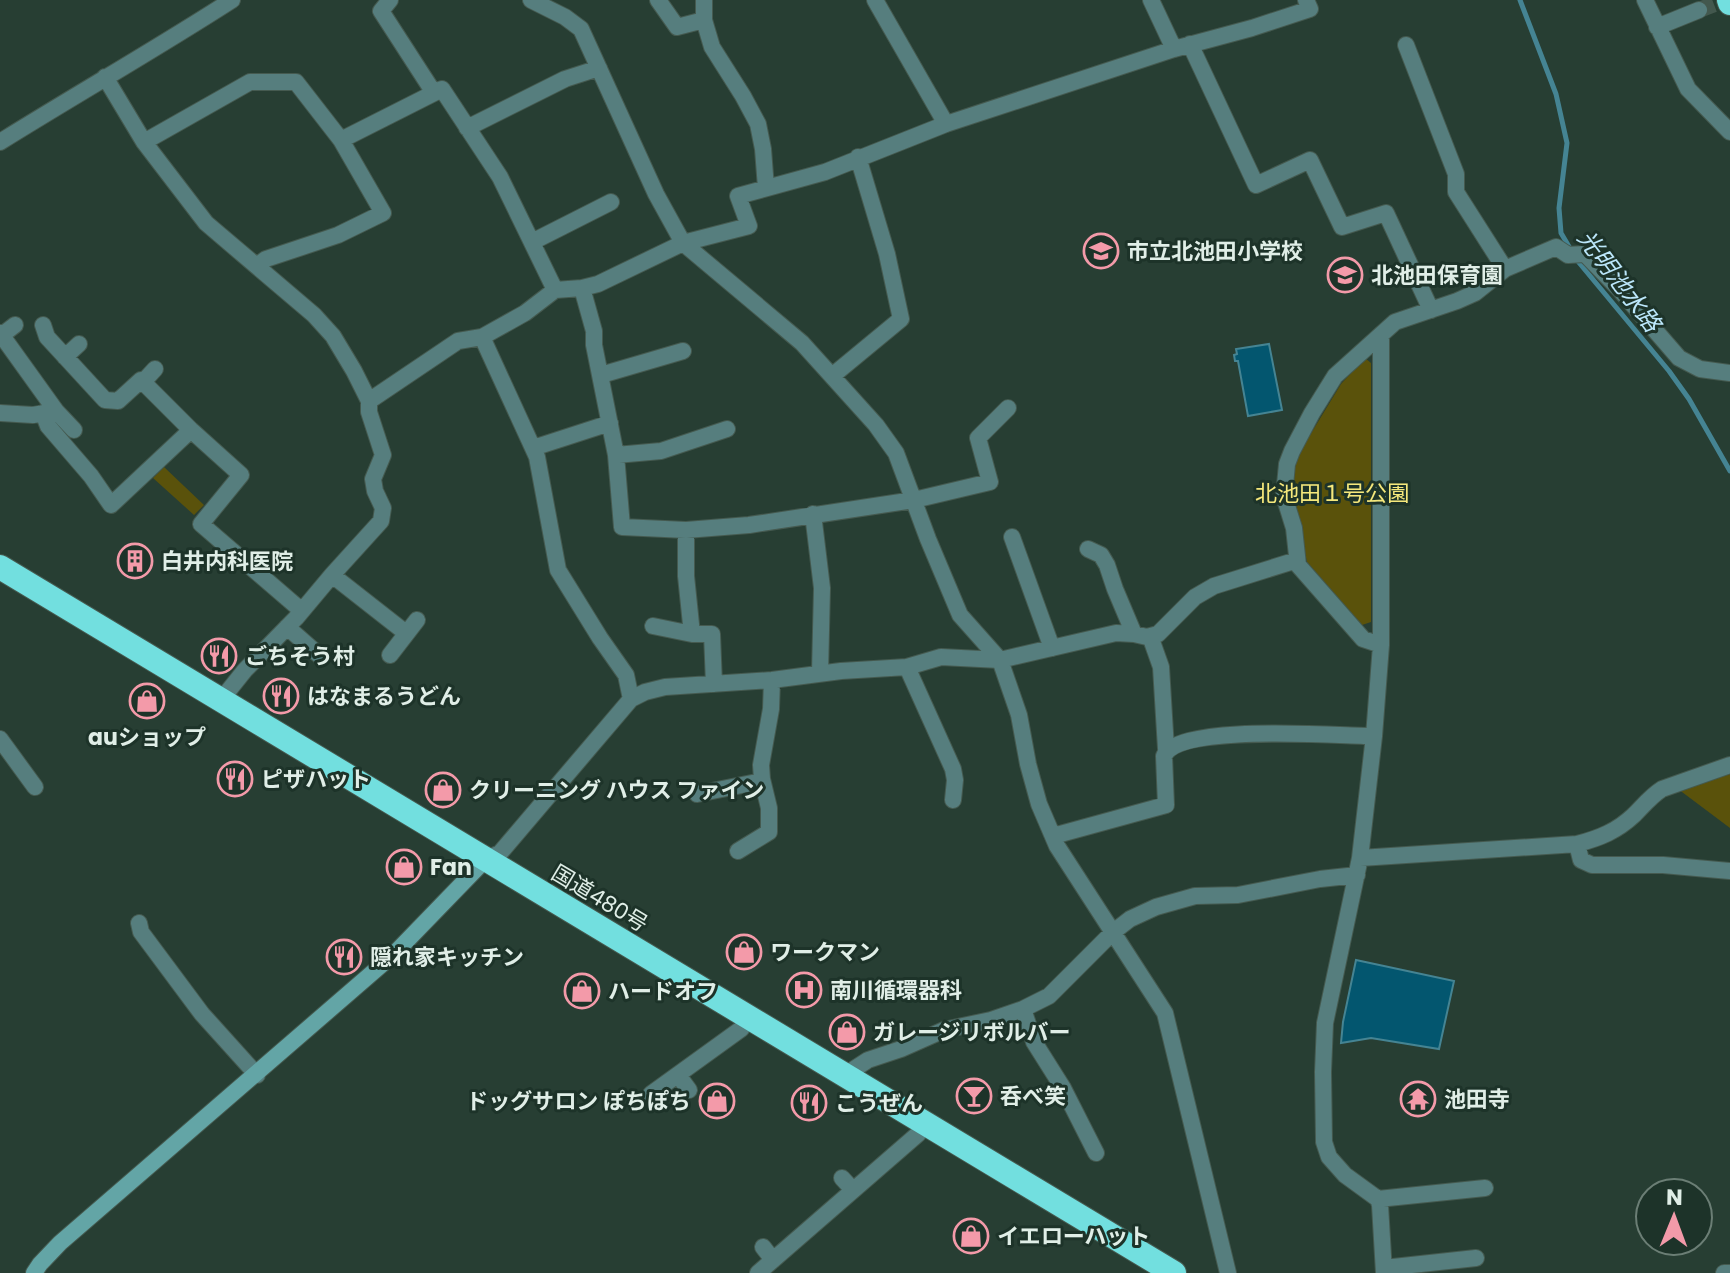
<svg xmlns="http://www.w3.org/2000/svg" width="1730" height="1273" font-family="Poppins,'Noto Sans JP',sans-serif">
<style>
.green{fill:#5a520b}
.water{fill:#03566f;stroke:#458493;stroke-width:2}
.lines{fill:none;stroke-linecap:round;stroke-linejoin:round}
.stream{stroke:#458493;stroke-width:5}
.street-tunnel{stroke:#43584e;stroke-width:16;stroke-dasharray:16 8;stroke-linecap:butt}
.street-casing{stroke:#455a50;stroke-width:18}
.secondary-casing{stroke:#455a50;stroke-width:18}
.highway-casing{stroke:#455a50;stroke-width:26}
.street{stroke:#567e7e;stroke-width:16}
.secondary{stroke:#63a5a6;stroke-width:16}
.highway{stroke:#72dfdf;stroke-width:24}
.labels{text-anchor:middle;stroke-width:6;stroke-linejoin:round;paint-order:stroke}
.poi-label{font-size:22px;font-weight:bold;fill:#e0eee7;stroke:#1d3329;text-anchor:start}
.park-label{font-size:22px;fill:#f5e87c;stroke:#1d3329}
.street-label{font-size:22px;fill:#e0eee7;stroke:#1d3329}
.water-label{font-size:24px;font-style:italic;fill:#bce7fb;stroke:#1d3329}
</style>
<rect width="100%" height="100%" fill="#273e33"/>
<!-- green -->
<path class="green" d="M1365 358 1371 363V622L1362 625 1307 562 1290 487 1293 463 1341 384Z
M164 467 204 505 194 515 153 478Z
M1730 770V828L1678 789Z"/>
<!-- water -->
<path class="water" d="M1269 344 1282 410 1248 416 1238 361H1235L1234 355 1237 354 1236 349Z
M1356 960 1454 981 1439 1049 1371 1038 1341 1043 1343 1022Z"/>
<g class="lines">
<!-- stream -->
<path class="stream" d="M1520 0 1556 94 1567 143 1559 208 1561 233 1571 250
M1576 259 1669 371 1689 399 1730 471"/>
<!-- street-tunnel -->
<path class="street-tunnel" d="M1699 10 1725 0"/>
<!-- street casing -->
<g class="street-casing">
<path id="street" d="M390 0 381 11 434 93
M531 0 565 17 581 29 656 194 683 243 802 343 876 425 896 453 928 539 960 615 1000 660 1019 715 1028 764 1039 804 1057 846 1165 1013 1228 1273
M658 0 677 27 704 20
M704 0V20L712 47 743 96 758 124 763 149 766 188
M875 0 946 124
M1151 0 1174 49
M1645 0 1688 89 1730 132
M1657 27 1699 10
M1190 44 1256 185 1310 160 1342 227 1386 213 1431 310
M1406 45 1456 174V192L1505 269
M105 77 144 142 206 223 314 315 333 336 354 371 369 401V412L383 455 373 479 375 491 383 508 381 521 332 575 296 618 245 670 221 700
M467 128 565 79 599 68
M0 142C77 94 156 49 232 0
M144 142 250 82H296L341 140 442 89 500 177 555 290
M532 242 611 202
M258 265 266 259 338 235 383 213 341 140
M582 288 594 331V345L616 455 622 527 686 530 749 525 914 500 990 482 978 438 1008 408
M43 325 47 337 105 400 118 401 141 380 191 430 241 475 201 524 302 611
M0 333 56 411 33 415 0 413
M2 335 15 325
M1381 335V645L1374 736 1360 858 1325 1023 1323 1072 1324 1142 1329 1157 1345 1175 1378 1199 1380 1205 1384 1273
M482 337 537 457 558 570 600 638 626 675 631 699
M65 357 79 344
M601 375 683 351
M832 376 901 319 887 254 858 157
M143 382 155 369
M369 401 458 341 482 337 525 313 555 290 582 288 598 284 683 243 749 226 738 196 825 172 946 124 1174 49 1252 28 1310 9 1306 0
M56 411 74 430
M43 413 48 426 91 476 111 505 191 430
M533 448 610 423
M616 455 661 451 727 429
M813 514 822 588 820 673
M686 530V576L692 634
M1012 537 1052 648
M1088 549 1101 555 1107 565 1115 589 1134 634
M332 575 406 633
M653 626 692 634H712L714 684
M287 627 320 656
M1150 636 1161 667 1166 749
M1381 645 1363 639 1298 565 1294 528 1284 496 1287 464 1292 451 1312 413 1335 376 1395 322 1457 301 1475 293 1505 269 1556 247 1568 255 1585 254 1621 291 1679 358 1700 369 1730 373
M390 655 417 620
M907 667 953 769 955 780 953 800
M0 739 35 787
M697 794 762 781
M1053 836 1166 805 1164 756C1178 723 1338 736 1374 736
M1577 844 1581 860 1592 865H1663L1730 871
M738 851 769 832V808L762 779 761 765 771 709 772 680
M1360 858 1577 844C1600 838 1617 831 1634 815 1643 806 1651 796 1662 789L1730 765
M486 859 500 853 631 699 645 692 665 687 772 680 841 671 907 667 941 657 1000 660 1116 633 1134 634 1147 637 1158 634 1195 597 1214 586 1297 560
M139 923 141 932 202 1014 257 1075
M1023 1009 1034 1042 1063 1088 1096 1153
M678 1075 689 1090
M845 1075 868 1060 901 1049 944 1030 991 1020 1023 1009 1049 996 1112 933 1130 919 1156 907 1195 896 1238 895 1320 879 1357 875
M651 1094 741 1029 749 1017
M842 1178 853 1190
M1378 1199 1485 1188
M763 1247 773 1260
M1384 1268 1476 1258
M758 1273 918 1134 925 1123
M1724 1273H1730"/>
</g>
<!-- secondary casing -->
<g class="secondary-casing">
<path id="secondary" d="M34 1273 40 1264 60 1243 394 954 486 859"/>
</g>
<!-- highway casing -->
<g class="highway-casing">
<path id="highway" d="M1729 0 1730 3
M0 567 1174 1273"/>
</g>
<!-- street -->
<use href="#street" class="street"/>
<!-- secondary -->
<use href="#secondary" class="secondary"/>
<!-- highway -->
<use href="#highway" class="highway"/>
</g>
<!-- icons -->
<defs>
<g id="school-ring" transform="scale(1.8)"><circle r="9.5" fill="#1d3329" stroke="#f39aa9" stroke-width="1.5"/><path d="M0-5L7-2L0 1L-7-2ZM-4 1L0 2.5L4 1V4Q0 6-4 4Z" fill="#f39aa9"/></g>
<g id="building-ring" transform="scale(1.8)"><circle r="9.5" fill="#1d3329" stroke="#f39aa9" stroke-width="1.5"/><path d="M-4-6H4V6H1V3H-1V6H-4ZM-2.5-4.3h1.7v1.8h-1.7ZM.8-4.3h1.7v1.8H.8ZM-2.5-1h1.7V.8h-1.7ZM.8-1h1.7V.8H.8Z" fill="#f39aa9"/></g>
<g id="restaurant-ring" transform="scale(1.8)"><circle r="9.5" fill="#1d3329" stroke="#f39aa9" stroke-width="1.5"/><path d="M-5-6h1v4h1v-4h1v4h1v-4h1v5L-1.5 .5V6h-2V.5L-5-1ZM5-6V6H3V1.5H1.5Q1.5-4 5-6Z" fill="#f39aa9"/></g>
<g id="shop-ring" transform="scale(1.8)"><circle r="9.5" fill="#1d3329" stroke="#f39aa9" stroke-width="1.5"/><path d="M-5-2.5h2.3a2.7 3.5 0 0 1 5.4 0H5L5.5 6h-11ZM-1.5-2.5h3a1.5 2.3 0 0 0-3 0Z" fill="#f39aa9"/></g>
<g id="hospital-ring" transform="scale(1.8)"><circle r="9.5" fill="#1d3329" stroke="#f39aa9" stroke-width="1.5"/><path d="M-5-5h3v3.5h4V-5h3V5h-3V1.5h-4V5h-3Z" fill="#f39aa9"/></g>
<g id="bar-ring" transform="scale(1.8)"><circle r="9.5" fill="#1d3329" stroke="#f39aa9" stroke-width="1.5"/><path d="M-6-5H6L.8 .8V4.5H3.5V6h-7V4.5H-.8V.8Z" fill="#f39aa9"/></g>
<g id="temple-ring" transform="scale(1.8)"><circle r="9.5" fill="#1d3329" stroke="#f39aa9" stroke-width="1.5"/><path d="M0-6L5-2H3V0L6.5 2.5H4V6H1.5V3h-3V6H-4V2.5H-6.5L-3 0V-2H-5Z" fill="#f39aa9"/></g>
</defs>
<g fill-rule="evenodd">
<use href="#school-ring" x="1101" y="251"/>
<use href="#school-ring" x="1345" y="275"/>
<use href="#building-ring" x="135" y="561"/>
<use href="#restaurant-ring" x="219" y="656"/>
<use href="#restaurant-ring" x="281" y="696"/>
<use href="#shop-ring" x="147" y="701"/>
<use href="#restaurant-ring" x="235" y="779"/>
<use href="#shop-ring" x="443" y="790"/>
<use href="#shop-ring" x="404" y="867"/>
<use href="#shop-ring" x="744" y="952"/>
<use href="#restaurant-ring" x="344" y="957"/>
<use href="#hospital-ring" x="804" y="990"/>
<use href="#shop-ring" x="582" y="991"/>
<use href="#shop-ring" x="847" y="1032"/>
<use href="#bar-ring" x="974" y="1096"/>
<use href="#temple-ring" x="1418" y="1099"/>
<use href="#shop-ring" x="717" y="1101"/>
<use href="#restaurant-ring" x="809" y="1103"/>
<use href="#shop-ring" x="971" y="1236"/>
</g>
<g class="labels">
<!-- poi labels -->
<g class="poi-label">
<text x="1127" y="259">市立北池田小学校</text>
<text x="1371" y="283">北池田保育園</text>
<text x="161" y="569">白井内科医院</text>
<text x="245" y="664">ごちそう村</text>
<text x="307" y="704">はなまるうどん</text>
<text x="147" y="745" text-anchor="middle">auショップ</text>
<text x="261" y="787">ピザハット</text>
<text x="469" y="798">クリーニング ハウス ファイン</text>
<text x="430" y="875">Fan</text>
<text x="770" y="960">ワークマン</text>
<text x="370" y="965">隠れ家キッチン</text>
<text x="830" y="998">南川循環器科</text>
<text x="608" y="999">ハードオフ</text>
<text x="873" y="1040">ガレージリボルバー</text>
<text x="1000" y="1104">呑べ笑</text>
<text x="1444" y="1107">池田寺</text>
<text x="691" y="1109" text-anchor="end">ドッグサロン ぽちぽち</text>
<text x="835" y="1111">こうぜん</text>
<text x="997" y="1244">イエローハット</text>
</g>
<!-- park labels -->
<g class="park-label">
<text x="1332" y="501">北池田１号公園</text>
</g>
<!-- street labels -->
<g class="street-label">
<text transform="translate(600 898) rotate(31)" y="8">国道480号</text>
</g>
<!-- water labels -->
<g class="water-label">
<text transform="translate(1619 281) rotate(53)" y="8">光明池水路</text>
</g>
</g>
<!-- north arrow -->
<g transform="translate(1674 1217) rotate(1)"><circle r="38" fill="#1d3329" stroke="#6b7e75" stroke-width="2"/>
<path d="M0-6L14 30L0 20L-14 30Z" fill="#f39aa9"/>
<text y="-12" font-size="22" font-weight="bold" text-anchor="middle" fill="#e0eee7">N</text>
</g>
</svg>
